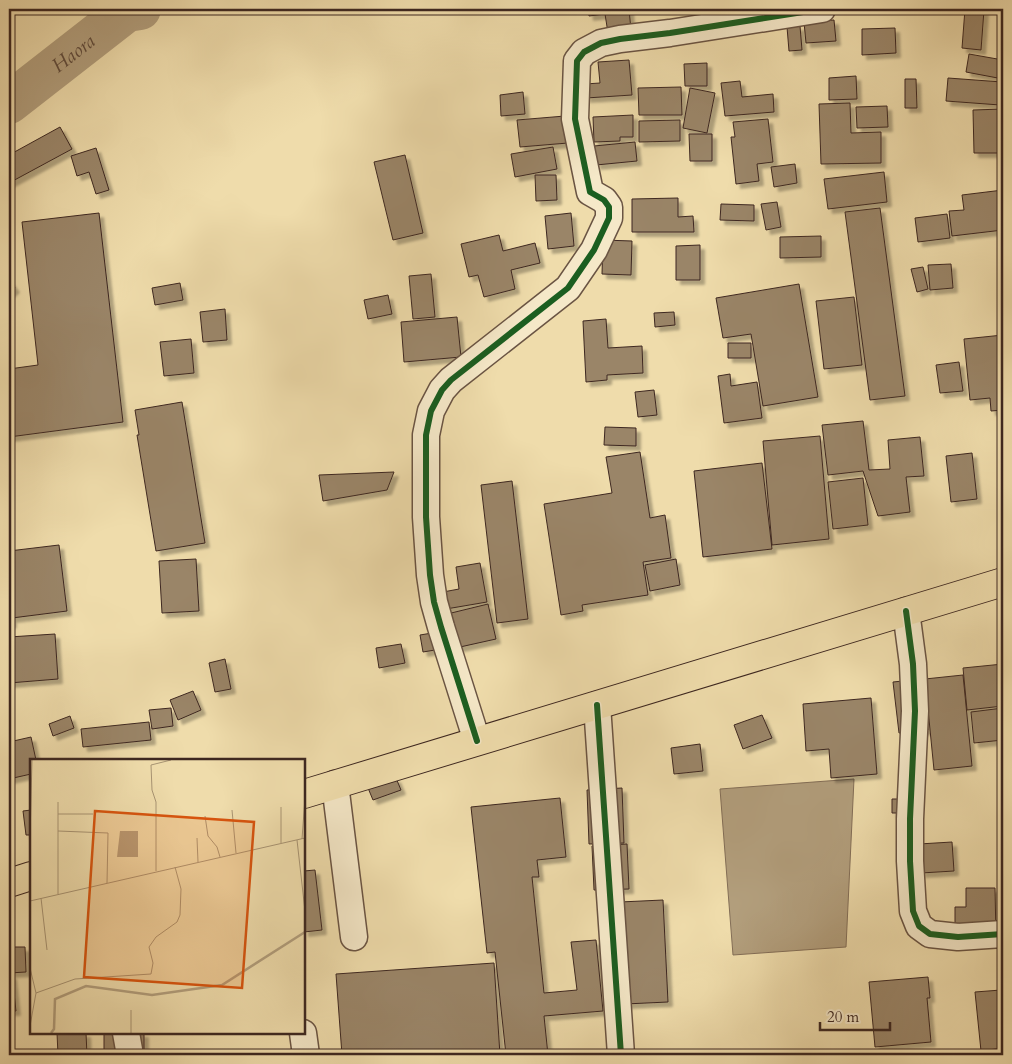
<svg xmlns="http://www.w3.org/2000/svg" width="1012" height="1064" font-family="Cardo,serif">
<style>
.water{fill:#b29e7c;stroke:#836e57}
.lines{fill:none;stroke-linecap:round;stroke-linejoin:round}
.river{stroke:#b29e7c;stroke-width:42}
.building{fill:#9a8568;stroke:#3d2720;filter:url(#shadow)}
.minor-casing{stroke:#6a5443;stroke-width:29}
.major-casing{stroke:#3d2720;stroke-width:30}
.minor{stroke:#f5e8c8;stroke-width:26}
.major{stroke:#efdcab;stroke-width:28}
.cycleway-casing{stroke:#f5e8c8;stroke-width:9}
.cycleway{stroke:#1b5e20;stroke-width:6}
.labels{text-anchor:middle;stroke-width:4;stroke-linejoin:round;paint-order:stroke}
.water-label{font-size:20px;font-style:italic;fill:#604b3c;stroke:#f5e8c8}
.inset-river{fill:none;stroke:#b29e7c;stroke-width:2.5}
.inset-road{fill:none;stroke:#a89473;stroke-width:1}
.view{fill:#d7540e;fill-opacity:0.15;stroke:#d7540e;stroke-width:2.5}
.inset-edge{fill:none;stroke:#3d2720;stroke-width:2.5}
</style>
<defs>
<filter id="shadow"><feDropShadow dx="4.5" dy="4.5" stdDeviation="1" flood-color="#0004"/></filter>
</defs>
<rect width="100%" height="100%" fill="#efdcab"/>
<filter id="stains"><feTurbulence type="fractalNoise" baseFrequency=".004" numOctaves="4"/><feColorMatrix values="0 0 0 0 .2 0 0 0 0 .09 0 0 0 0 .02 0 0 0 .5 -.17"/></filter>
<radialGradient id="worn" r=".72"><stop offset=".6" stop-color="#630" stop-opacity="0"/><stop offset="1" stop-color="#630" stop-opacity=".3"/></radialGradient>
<!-- water -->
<path class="water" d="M854 779 846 947 733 955 720 789Z"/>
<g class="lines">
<!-- river -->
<path class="river" id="s1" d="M9 103 127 11 140 9"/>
</g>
<!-- building -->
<path class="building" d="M588 9H629L631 30 608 33 605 14 589 16Z
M965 9 984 10 981 50 962 48Z
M834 20 836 41 806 43 804 22Z
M800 26 802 50 789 51 787 27Z
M895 28 896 53 862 55V29Z
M969 54 1003 60V79L966 72Z
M629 60 632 95 586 98 585 84 600 83 598 62Z
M707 63V86H685L684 64Z
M856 76 857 99 829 100V78Z
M948 78 1002 82 1000 105 946 101Z
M905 79H916L917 108H905Z
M740 81 742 97 773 94 774 112 725 116 721 83Z
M681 87 682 115H639L638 88Z
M690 88 715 93 707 133 683 128Z
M523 92 525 114 501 116 500 95Z
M850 103 851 133 881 132V163L821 164 819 104Z
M887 106 888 127 857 128 856 107Z
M1003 109V153H974L973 110Z
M633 115V137H620V141L594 142 593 117Z
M565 116 568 143 520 147 517 120Z
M768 119 773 162 757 164 759 181 736 184 731 137H735L733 122Z
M680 120V141L639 142V121Z
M60 127 72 149 9 183V155Z
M689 134H712V161H690Z
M635 142 637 161 596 165 594 146Z
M553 147 557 169 515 177 511 154Z
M96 148 109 190 96 194 89 172 77 176 71 156Z
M405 155 423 233 393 240 374 162Z
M795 164 797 183 774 187 771 167Z
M884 172 887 202 828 209 824 179Z
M535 175H556L557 200 536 201Z
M1003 190V230L952 236 949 211 964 210 962 195Z
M678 198V217L693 216 694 232H632V199Z
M777 202 781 227 766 230 761 204Z
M721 204 754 205V221L720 220Z
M880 208 905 396 870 400 845 212Z
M99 213 123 422 9 437V369L38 365 22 222Z
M571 213 574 246 548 249 545 216Z
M947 214 950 238 918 242 915 218Z
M499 235 503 251 535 243 540 263 511 270 515 289 484 297 478 275 469 277 461 244Z
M821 236V257L780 258V237Z
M603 240 632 241 631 275 602 274Z
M700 245V280H676V246Z
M951 264 953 288 930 290 928 265Z
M923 267 928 289 917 292 911 269Z
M431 274 435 317 413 319 409 276Z
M9 280 15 288 9 294Z
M180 283 183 300 155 305 152 288Z
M799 284 818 397 763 406 751 334 723 338 716 298Z
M388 295 392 314 368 319 364 300Z
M854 297 862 365 824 369 816 301Z
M225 309 227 340 203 342 200 312Z
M674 312 675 325 655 327 654 313Z
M457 317 461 357 404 362 401 322Z
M606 319 608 348 642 346 643 373 607 375V380L586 382 583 321Z
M1003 335V410L991 411 990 398 970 400 964 339Z
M191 339 194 373 164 376 160 342Z
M728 343H751V358H728Z
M959 362 963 391 940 393 936 365Z
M730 374 731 386 757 382 762 418 724 423 718 376Z
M654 390 657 415 638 417 635 392Z
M182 402 205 543 156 551 137 435H139L135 410Z
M863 421 869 470 890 469 888 440 920 437 924 476 906 477 910 512 878 516 863 471 828 475 822 425Z
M605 427 636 428V446L604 445Z
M820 436 829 539 772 545 763 441Z
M640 452 650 518 665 515 671 558 643 562 648 595 582 605 583 611 561 615 544 504 612 493 606 457Z
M972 453 977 499 951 502 946 456Z
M762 463 772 549 703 557 694 471Z
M394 472 387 490 323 501 319 475Z
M863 478 868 525 833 529 828 482Z
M512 481 528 619 497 623 481 485Z
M59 545 67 611 12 618 9 590V551Z
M196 559 199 611 162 613 159 561Z
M676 559 680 585 650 591 645 565Z
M480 563 487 602 446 609 443 592 459 589 456 567Z
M9 601 12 623 9 624Z
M488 604 496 639 451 649 443 615Z
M438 632 441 649 423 652 420 635Z
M55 634 58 679 9 683V637Z
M401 644 405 663 379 668 376 648Z
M225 659 231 689 215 692 209 663Z
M1003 664V706L967 710 963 668Z
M963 675 972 766 934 770 925 679Z
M922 679 928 730 899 733 893 682Z
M193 691 201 710 178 720 170 700Z
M871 698 877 774 831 778 829 749 806 751 803 704Z
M171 708 173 726 152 729 149 710Z
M1003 708V740L974 743 971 712Z
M762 715 772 738 743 749 734 725Z
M70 716 74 728 53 736 49 724Z
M149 722 151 740 83 747 81 729Z
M31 737 36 760H31V774L9 779V742Z
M700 744 703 771 674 774 671 748Z
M396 778 401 790 373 800 368 788Z
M622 788 624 843 589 844 587 790Z
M560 798 566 857 537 860 539 877H532L544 993 577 990 571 942 596 940 603 1011 544 1016 548 1055H506L495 952 487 953 471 807Z
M892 799H906V813H892Z
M31 810V835H26L23 811Z
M952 842 954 871 921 873 919 844Z
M627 844 629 889 594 890 592 846Z
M315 870 322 930 304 932V871Z
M966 888H995L996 938 955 939V907H966Z
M663 900 668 1002 625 1004 620 902Z
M9 947H25L26 972 9 973Z
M494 963 500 1055H342L336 974Z
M9 975H12L16 1011H9Z
M928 977 930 998H927L931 1042 875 1047 869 982Z
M1001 990 1003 1013V1048L981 1051 975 992Z
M57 1033H86L87 1055H58Z
M104 1033H144V1053H104Z"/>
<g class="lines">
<!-- minor casing -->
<g class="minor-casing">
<path id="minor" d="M906 611 913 664 915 711 910 819V861L913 911 919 926 930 934 958 937 1003 934
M597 705 621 1055
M477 741 441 627 434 602 430 575 426 517V435L431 411 442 390 451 380 568 288 594 250 609 218V207L604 200 590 192 575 119 577 61 584 52 601 43 620 39 670 33 822 9
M335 784 354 937
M126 1033 130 1055
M303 1033 306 1055"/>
</g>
<!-- major casing -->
<g class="major-casing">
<path id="major" d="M304 794 1003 582
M9 883 31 876"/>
</g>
<!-- minor -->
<use href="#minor" class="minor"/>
<!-- major -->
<use href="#major" class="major"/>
<!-- cycleway casing -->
<g class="cycleway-casing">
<path id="cycleway" d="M906 611 913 664 915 711 910 819V861L913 911 919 926 930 934 958 937 1003 934
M597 705 621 1055
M477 741 441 627 434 602 430 575 426 517V435L431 411 442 390 451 380 568 288 594 250 609 218V207L604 200 590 192 575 119 577 61 584 52 601 43 620 39 670 33 822 9"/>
</g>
<!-- cycleway -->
<use href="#cycleway" class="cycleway"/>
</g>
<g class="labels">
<!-- water labels -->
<g class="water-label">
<text dy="7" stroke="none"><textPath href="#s1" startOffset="81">Haora</textPath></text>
</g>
</g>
<!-- overview -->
<g transform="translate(30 759)">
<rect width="275" height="275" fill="#efdcab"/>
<path d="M90 72H108V98H87Z" fill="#b29e7c"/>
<path class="inset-river" d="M21 274 24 270 25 240 56 227 122 236 192 226 275 173"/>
<path class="inset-road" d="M28 43V135M202 51 206 94M28 55H63M175 57 178 77 187 88 190 98M28 72 78 74 77 124M0 78 2 1M167 79 168 103M272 80 275 39M267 81 275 152M251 84V48M126 112V43L122 31 121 6 141 1M11 139 17 191M0 142 275 79M0 209 6 234 0 267M6 234 45 220 121 215 123 204 119 188 126 178 147 163 150 156 151 130 145 108M101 251V274"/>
<path class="view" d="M65 52 224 63 212 229 54 218Z"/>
<rect width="275" height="275" class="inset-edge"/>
</g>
<!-- margin -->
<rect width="1012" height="1064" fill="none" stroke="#efdcab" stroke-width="30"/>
<rect x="10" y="10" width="992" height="1044" fill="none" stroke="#3d2720" stroke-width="2.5"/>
<rect x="15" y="15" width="982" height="1034" fill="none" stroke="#3d2720"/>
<!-- scale -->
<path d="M820 1022v8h70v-8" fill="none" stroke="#3d2720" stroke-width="2.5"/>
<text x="827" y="1022" font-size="15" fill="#3d2720" stroke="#f5e8c8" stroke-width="4" paint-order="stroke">20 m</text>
<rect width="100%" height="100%" filter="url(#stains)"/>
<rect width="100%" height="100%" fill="url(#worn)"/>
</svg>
